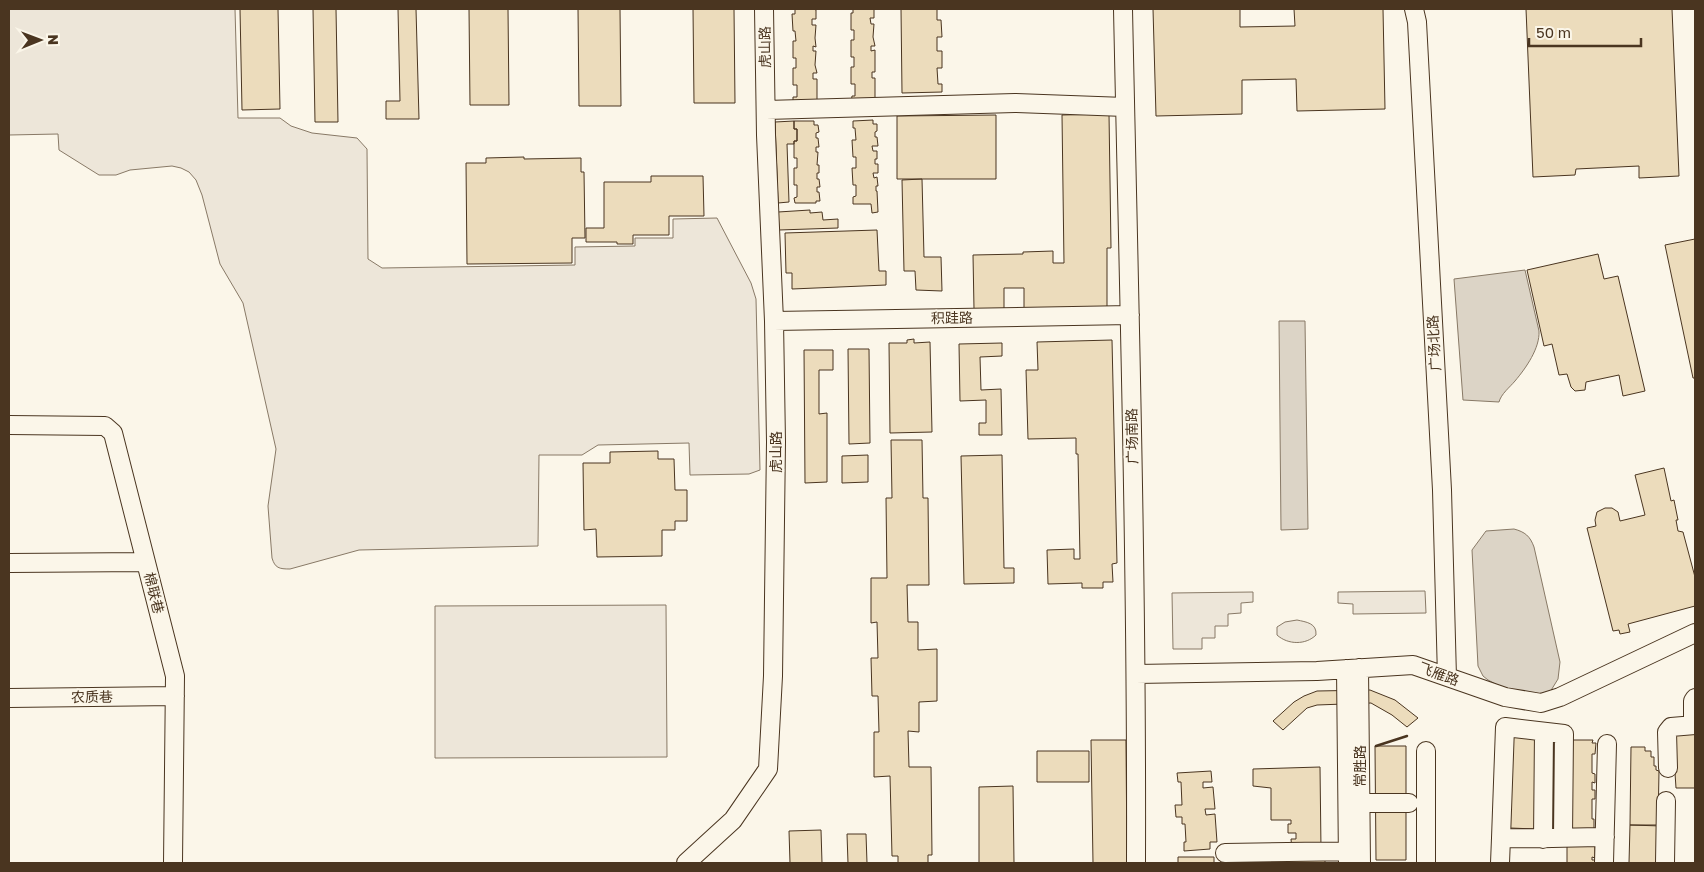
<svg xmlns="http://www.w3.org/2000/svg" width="1704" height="872" font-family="'Golos Text','Noto Sans SC',sans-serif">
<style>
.green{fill:#ede6d9;stroke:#887966}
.water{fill:#dcd4c6;stroke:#887966}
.building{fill:#ecdcbc;stroke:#4a3520}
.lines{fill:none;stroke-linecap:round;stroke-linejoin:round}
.minor-casing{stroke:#4a3520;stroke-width:20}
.minor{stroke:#fbf6e9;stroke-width:18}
.wall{stroke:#4a3520;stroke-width:2.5}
.labels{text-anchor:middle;stroke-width:4;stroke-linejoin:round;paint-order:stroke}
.street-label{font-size:14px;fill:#4a3520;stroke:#fbf6e9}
</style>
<rect width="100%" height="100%" fill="#fbf6e9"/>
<!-- green -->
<path class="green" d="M9 9H235L238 118H280L291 126 312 133 357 138 367 149 368 259 382 268 575 265V247L635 246V238H673V219L717 218 751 283 756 299 760 470 749 474 690 475 689 443 598 445 582 455H539L538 546 359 550 290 569C279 569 275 568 272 558L268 506 276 449 243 303 220 264 202 195 196 180 189 172 181 168 172 166 130 170 116 175H99L59 150 58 134 9 135Z
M1425 591 1426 613 1353 614V604L1338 603V592Z
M1253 592V602L1241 603V613L1228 614V626H1215V638H1202V649H1173L1172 593Z
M666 605 667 757 435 758V606Z
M1297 620C1306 622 1317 623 1316 635 1306 645 1288 645 1277 635V627L1285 622Z"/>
<!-- water -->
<path class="water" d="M1525 270 1539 331C1540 348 1526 368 1515 381 1510 387 1501 394 1499 402L1463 400 1454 279Z
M1279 321H1305L1308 529 1281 530Z
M1514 529C1525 532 1530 536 1534 547L1560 662 1558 679 1550 692 1538 696 1509 691 1488 680 1483 676 1478 666 1472 550 1486 531Z"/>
<!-- building -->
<path class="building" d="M240 9H278L280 109 242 110Z
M313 9H336L338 122H315Z
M398 9H416L419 119H386V101H400Z
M469 9H508L509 105H470Z
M578 9H620L621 106H579Z
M693 9H734L735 103H694Z
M795 9H814L816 10V19H812V25H816L815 38 816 47 813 46V51H816L815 65 817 73H813V79H817V101L793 104V97H797V85H793V68H796V58H793V41H796L795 31H793L792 14H795Z
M853 9H874V18H870L871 24H874L873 37 875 46H871V51L875 50V72H872V78H875V100L851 103 852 96H855V84H851V67H854V57H851V40H854V30H851V13H853Z
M901 9H937V20H941L942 37H937V51H942V68H937L938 84H942V92L902 93Z
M1153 9H1240V27L1295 26 1294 9H1383L1385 109 1297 111 1296 79 1242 80V114L1156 116Z
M1526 9H1672L1679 176 1639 178V166L1576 169 1575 175 1533 177Z
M1109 114 1111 248H1107V308L1024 309V288H1004V309H974L973 255 1023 254V252L1053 251V263H1064L1062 115Z
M996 115V179H897V116Z
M873 120V124H877V131L875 132V137H877L878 146H872L873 151H877V159H875V164H878V173H873L874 178 877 177 878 186H876V191H877L878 212 872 213 871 204H853V197L856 196V185H853L852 168H856V157H853L852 140H856L855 128H853V121Z
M794 121H814V125H818L819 132 816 133V138H818L819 147H816V152H818L817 165H819V173H817V179H819L820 187H817V192H819L820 201H816V203H795L794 198 797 197V185H794V168H797V158H794V141H797V129H794Z
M794 121V129H797V141H794V144H787L789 202 778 203 775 122Z
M524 157V159L581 158V172H584L585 238H572V263L467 264 466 163H486V158Z
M651 176H703L704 216H669V235H633V244H617V242H586V228H604V182H651Z
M922 179 924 257H941L942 291 916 290 915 271H904L902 180Z
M810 210V213L822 212 823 220 838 219V228L779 230 778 212Z
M877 230 879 271H886V285L792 289V273H786L785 233Z
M1695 239V378H1693L1665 245Z
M1598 254 1604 279 1618 276 1645 391 1623 396 1619 375 1586 382 1585 390 1575 391 1571 387 1567 374 1559 375 1552 344 1544 346 1527 270Z
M914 339V343L930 342 932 432 890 433 889 343H907V340Z
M1112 340 1117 563 1112 564 1113 582H1103V588H1082V583L1048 584 1047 550 1074 549V559H1080L1078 454H1076V438L1028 439 1026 370H1038L1037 342Z
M1002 343V356L980 357 981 390 1001 389 1002 435H979V423H986V400L960 401 959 344Z
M848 349H869L870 443 849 444Z
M804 350H833V370H819V414L827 413V482L805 483Z
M891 440H922L923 498H928L929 585H907L908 622H918V650L937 649V701L919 702V732L908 731 909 767H931L932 855H928V863H898V856H892L890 776 874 777V732H879L878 696H872L871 658H878L877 622 871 623V578H887L886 498H892Z
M658 451V459H674L675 490H687V521H675V530H662V556L597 557 596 529 584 530 583 463H610V452Z
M868 455V482L842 483V456Z
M1002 455 1004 568H1014V583L964 584 961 456Z
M1664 468 1671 501 1674 500 1678 520H1676L1678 531 1683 532 1695 577V606L1628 624 1630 632 1620 634 1619 630 1613 631 1587 528 1596 526 1595 520 1597 512 1605 508H1612L1618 512 1620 521 1645 515 1635 475Z
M1370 690 1395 700 1418 718 1407 727 1392 715 1371 703 1317 705 1307 708 1283 730 1273 721 1294 702 1304 696 1317 691Z
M1695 730V788H1676L1675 773H1673L1672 731Z
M1512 736 1536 737 1535 829 1510 828Z
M1091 740H1126L1127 863H1093Z
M1568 740H1593L1592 743H1596L1595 754H1592V773L1595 774V783L1592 782V790H1595V799H1592V819H1594V829L1567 832Z
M1375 746H1406V860H1376Z
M1631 747H1645V751H1651V757H1654V766H1656V770L1659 771 1658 825H1630Z
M1037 751H1089V782H1037Z
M1320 767 1321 849 1292 850 1291 839H1296V833H1288V824H1291V820H1271V788L1253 786V769Z
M1211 771 1212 782H1203V788L1213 787 1215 809H1205L1206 815 1215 814 1217 842H1210V849L1184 851V842H1186L1185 824H1182V817H1176L1175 805H1182L1181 782H1178L1177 773Z
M1013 786 1014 863H979V787Z
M1630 825 1662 826 1661 863H1629Z
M821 830 822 863H790L789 831Z
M847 834H866L867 863H848Z
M1567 842 1595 845V858L1592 857V860H1595V863H1567Z
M1269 855H1325V863H1269Z
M1178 857H1214V863H1178Z"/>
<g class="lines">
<!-- minor casing -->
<g class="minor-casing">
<path id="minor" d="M1123 9C1129 293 1137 578 1136 863
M1414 9 1417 22 1442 490 1447 677
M766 110 1015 103 1125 107
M774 321 1130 315
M9 425 105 426 113 433 175 676 173 863
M9 563 146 562
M1359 668 1361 863
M1346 669 1348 863
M1136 674 1317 671 1413 665 1505 697 1541 703 1560 697 1695 633
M9 698 175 696
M1693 725V701L1695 698
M1426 751V863
M1668 768 1667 732 1671 727 1695 725
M1350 803H1409
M1501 838 1505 727 1564 734 1563 837
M1543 839 1544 732
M1225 853 1358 851
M686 863 733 820 768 769 773 676 776 442 774 321 766 135 764 9
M1500 863 1501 838C1536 839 1570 837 1605 837
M1604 863 1607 744
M1665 863 1666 801"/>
</g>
<!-- minor -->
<use href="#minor" class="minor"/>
<!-- wall -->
<path class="wall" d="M1376 746 1407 736"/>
</g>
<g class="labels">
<!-- street labels -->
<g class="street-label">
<text transform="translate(765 47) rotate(-91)" y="5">虎山路</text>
<text transform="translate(952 318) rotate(-1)" y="5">积跬路</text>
<text transform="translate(1434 343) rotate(-93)" y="5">广场北路</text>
<text transform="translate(1132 436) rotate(-91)" y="5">广场南路</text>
<text transform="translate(776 452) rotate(-90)" y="5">虎山路</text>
<text transform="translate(154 593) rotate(76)" y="5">棉联巷</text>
<text transform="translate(1439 674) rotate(20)" y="5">飞雁路</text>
<text transform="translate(92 697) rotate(-1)" y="5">农质巷</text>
<text transform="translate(1360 766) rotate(-90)" y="5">常胜路</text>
</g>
</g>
<!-- border -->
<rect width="1704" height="872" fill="none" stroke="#4a3520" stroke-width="20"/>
<!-- north arrow -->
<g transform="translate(40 40) rotate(89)" stroke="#fbf6e9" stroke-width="4" paint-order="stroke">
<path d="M0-4L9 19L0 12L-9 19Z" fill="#4a3520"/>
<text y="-8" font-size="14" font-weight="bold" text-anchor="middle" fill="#4a3520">N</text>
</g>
<!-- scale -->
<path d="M1529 38v8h112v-8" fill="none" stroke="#4a3520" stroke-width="2.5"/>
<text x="1536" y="38" font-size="15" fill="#4a3520" stroke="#fbf6e9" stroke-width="4" paint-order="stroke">50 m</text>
</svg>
